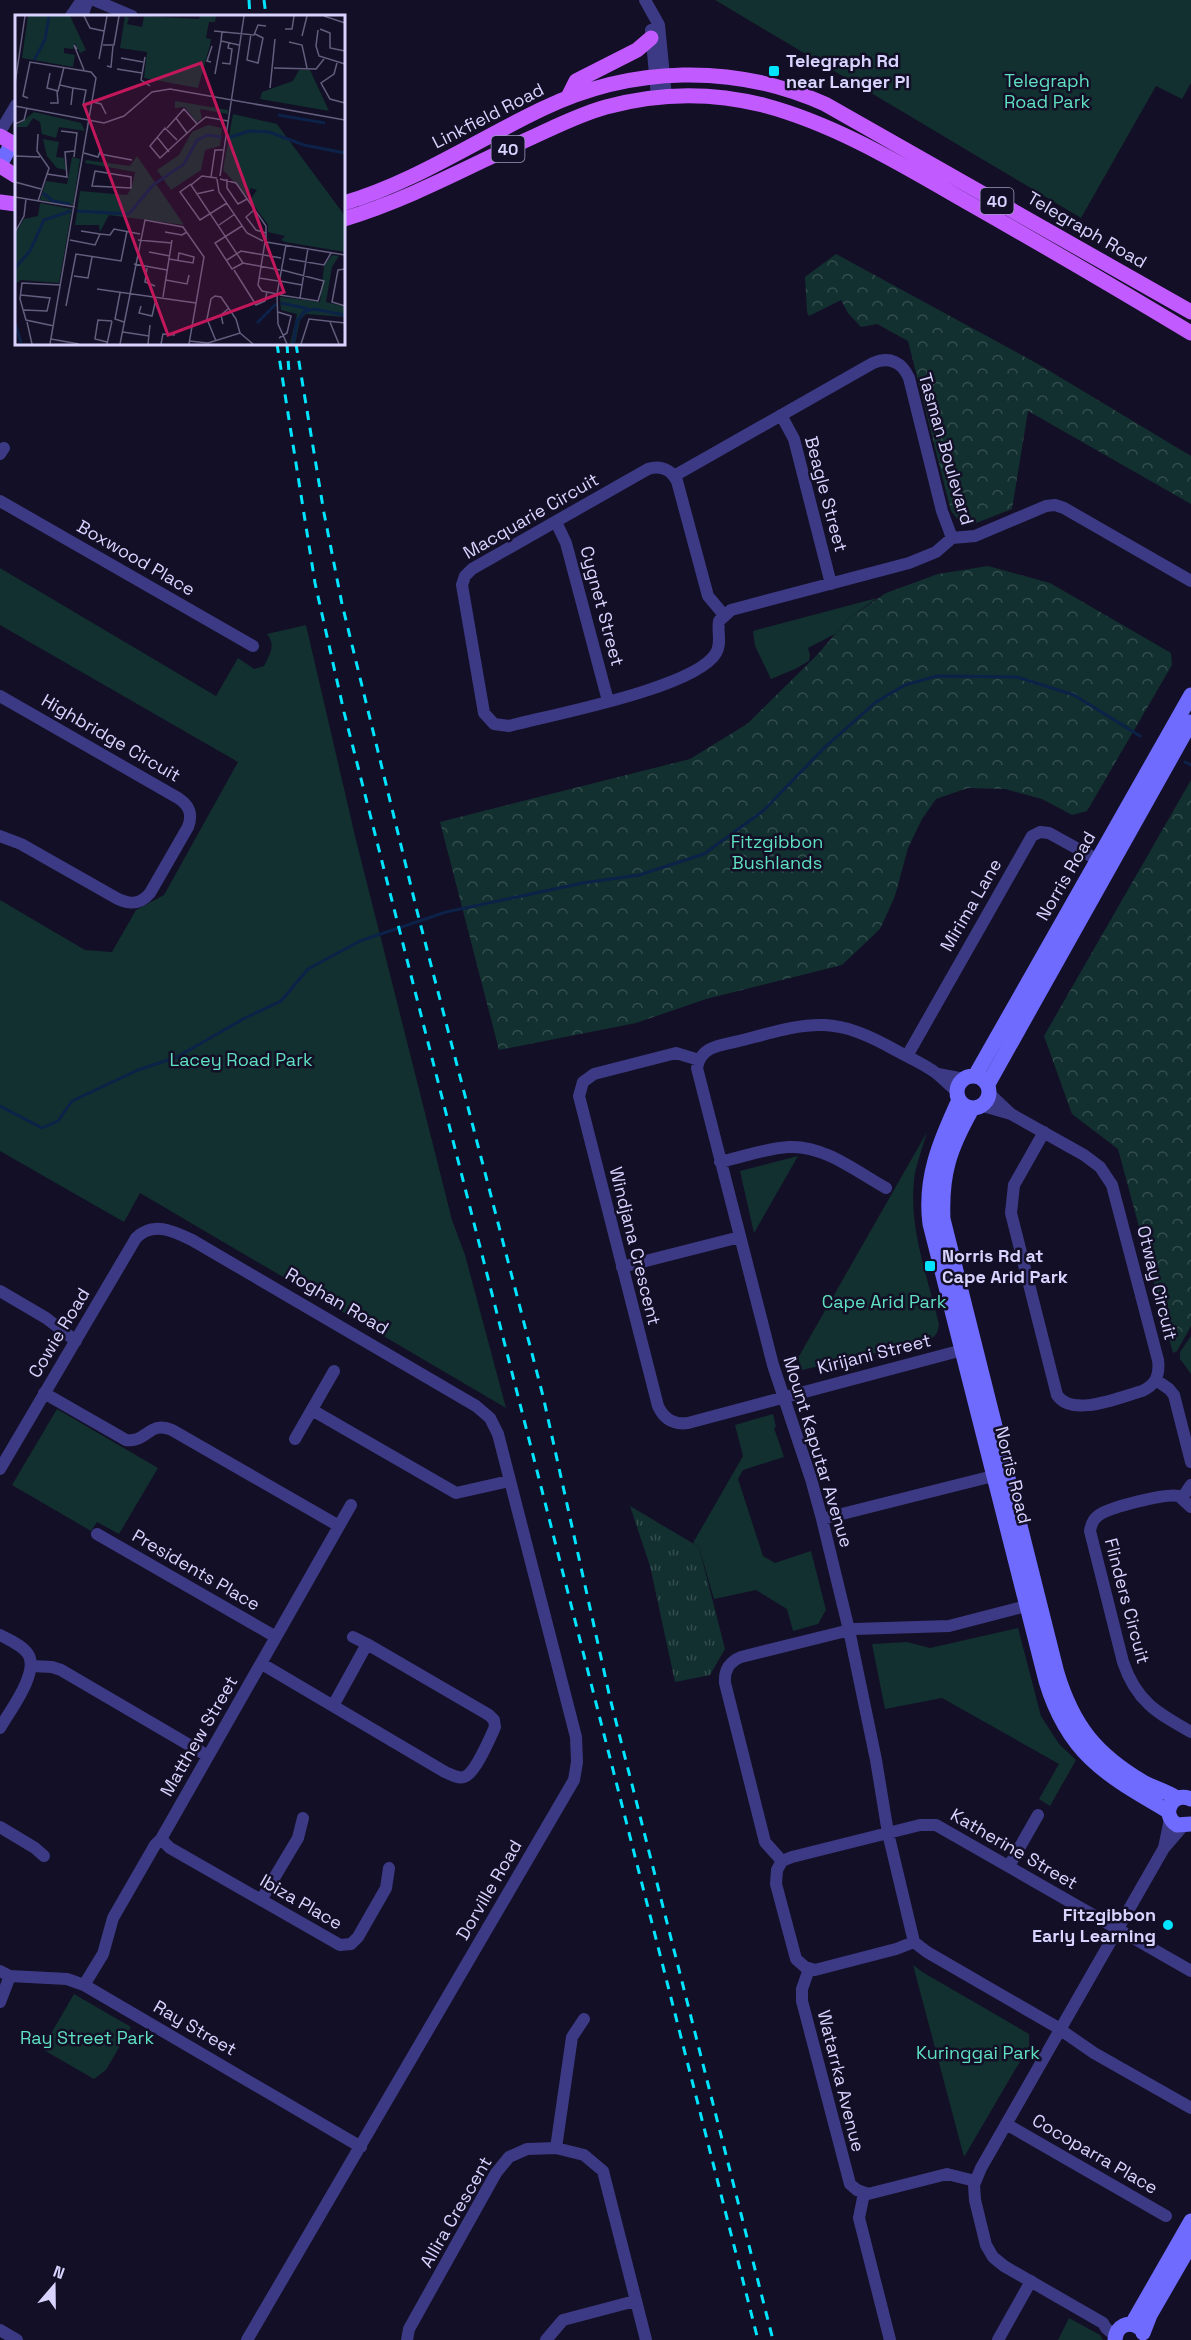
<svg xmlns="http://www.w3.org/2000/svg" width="1191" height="2340" font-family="'Space Grotesk',sans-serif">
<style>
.grass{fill:url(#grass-tufts)}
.forest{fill:url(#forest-crowns)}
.green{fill:#12302f}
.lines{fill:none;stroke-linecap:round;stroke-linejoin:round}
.stream{stroke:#0c2248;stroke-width:3}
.street{stroke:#3d3a85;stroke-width:12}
.secondary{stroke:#6f6bff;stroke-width:15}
.primary{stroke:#c25bff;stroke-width:15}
.rail{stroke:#00e5ff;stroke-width:3;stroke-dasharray:9 8;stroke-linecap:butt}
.poi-dot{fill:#00e5ff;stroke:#130f26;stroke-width:2}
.labels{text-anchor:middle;stroke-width:5;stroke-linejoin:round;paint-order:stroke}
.shield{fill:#130f26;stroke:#9e99be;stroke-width:1.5}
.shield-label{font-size:16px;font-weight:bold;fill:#d9d4ff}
.poi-label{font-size:18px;font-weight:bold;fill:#d9d4ff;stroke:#130f26;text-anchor:start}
.park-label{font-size:18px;fill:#5fe0c0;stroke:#130f26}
.street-label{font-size:18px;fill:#d9d4ff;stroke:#130f26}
.inset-river{fill:none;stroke:#0c2248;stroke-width:3}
.inset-road{fill:none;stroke:#625e7d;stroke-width:1.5}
.view{fill:#c2185b;fill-opacity:0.15;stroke:#c2185b;stroke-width:3}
.inset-edge{fill:none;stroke:#d9d4ff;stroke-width:3}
</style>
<defs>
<pattern id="grass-tufts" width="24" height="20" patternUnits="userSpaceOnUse" patternTransform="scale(1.5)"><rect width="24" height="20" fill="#12302f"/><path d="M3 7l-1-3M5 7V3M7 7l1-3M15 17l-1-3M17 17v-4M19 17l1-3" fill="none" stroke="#344d4e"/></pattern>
<pattern id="forest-crowns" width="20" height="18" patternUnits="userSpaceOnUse" patternTransform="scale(1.5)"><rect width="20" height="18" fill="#12302f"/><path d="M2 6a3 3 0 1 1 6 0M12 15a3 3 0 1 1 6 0" fill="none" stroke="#344d4e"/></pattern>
</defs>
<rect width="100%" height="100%" fill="#130f26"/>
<!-- grass -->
<path class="grass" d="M630 1506 699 1547 725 1649 710 1675 675 1682 650 1566Z"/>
<!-- forest -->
<path class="forest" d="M836 254 1038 364 1191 456V504L1028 411 1012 509 971 525 958 520 951 511 908 341 877 324 861 327 848 313 841 300 809 316 807 312 805 277Z
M988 566 1050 583 1171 653 1172 665 1087 811 1072 815 1042 799 1005 789 968 788 936 799 922 819 908 848 895 896 880 929 842 965 706 999 636 1023 499 1050 440 822 690 759 747 724 817 655 849 618 886 593 938 574Z
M1191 780V1326L1177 1351 1173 1353 1118 1149 1072 1114 1044 1036Z"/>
<!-- green -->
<path class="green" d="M715 0H1191V83L1182 99 1156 86 1081 218Z
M0 568 216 696 238 658 254 669 264 666C270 654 276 645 267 634L306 625 355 836 452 1220 465 1255 506 1408 140 1193 124 1222 0 1151V900L85 950 112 952 136 910 164 895 238 762 0 625Z
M877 598 849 618 835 634 808 648 810 655 809 661 795 669 771 679 755 646 753 631Z
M927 1132C923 1146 918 1159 915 1173 907 1224 927 1275 939 1324 938 1335 934 1338 924 1342L802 1370 798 1358Z
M798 1156 754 1233 740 1171Z
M1191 1336V1374L1180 1359V1352Z
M57 1409 158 1468 119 1534 97 1522 91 1531 12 1485Z
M773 1414 776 1427 774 1428 784 1457 743 1470 738 1479 763 1556 775 1563 811 1551 826 1610 818 1624 793 1631 787 1609 756 1590 714 1599 699 1547 693 1543 743 1456 735 1425Z
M1018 1628 1041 1716 1059 1744 1076 1760 1050 1806 1039 1799 1059 1764 942 1698 885 1709 872 1644 907 1642 930 1648Z
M913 1965 924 1973 1029 2034V2046L964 2157Z
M74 1994 131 2027 106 2070 94 2079 42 2049Z
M1069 2318 1100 2335 1103 2340H1058Z"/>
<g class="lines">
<!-- stream -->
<path class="stream" d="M1185 762 1191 765
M0 1106 42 1128 58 1121 72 1101 138 1070 177 1057 245 1018 281 1001 308 969 360 941 446 912 583 883 639 875 704 854 763 811 825 747 876 702 905 685 937 676 1017 677 1074 695 1140 736"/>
<!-- street -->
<path class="street" d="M94 0 132 16
M645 0 659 25 666 96
M71 16 82 0
M82 16 88 0
M651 30 657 97
M0 132 16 105
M781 415 794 439 831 584
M0 454 4 448
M674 476 873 363C890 356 902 362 909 378L942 511 952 538 975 536 1046 506 1055 505 1064 508 1191 581
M0 501 253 646
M556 522 566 543 608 701
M724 615 708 596 677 481C671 469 660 465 648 469L472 569 465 576 462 585 484 713 494 724 509 726C550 715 696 688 716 653 722 643 717 632 719 621L731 610 909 563 936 552 952 538
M0 696 178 798C189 805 193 814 188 827L150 893C141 904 131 905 118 899L21 844 0 836
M907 1056 1032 836 1040 832 1049 833 1098 860
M699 1060 676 1053 594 1074 583 1082 579 1096 658 1406C664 1419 674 1425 688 1423L970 1348
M938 1074 964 1079
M957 1091C949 1086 944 1079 936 1073 924 1064 910 1058 897 1051 831 1013 809 1023 739 1041 722 1045 700 1046 697 1068L773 1365 811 1479 822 1519 849 1630 876 1760 888 1833 914 1942 927 1952 1055 2026 1094 2053 1191 2108
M990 1094 1010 1113
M983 1106 1011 1114 1084 1155 1100 1167 1112 1185 1158 1360C1160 1375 1156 1385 1142 1391 1120 1397 1072 1418 1057 1395L1011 1213 1014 1185 1044 1132
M720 1162C742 1157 767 1148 789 1147 824 1145 857 1172 886 1188
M622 1267 740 1237
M0 1291 46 1318 76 1341
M1156 1380 1169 1389 1174 1395 1191 1462
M44 1393 126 1440C147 1443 149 1420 172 1430L339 1526
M312 1410 456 1493 509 1481
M295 1439 334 1371
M0 1469 136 1238C153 1221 173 1231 192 1240L476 1406 490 1418 498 1434 576 1737 577 1762 574 1780 247 2340
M1182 1498 1191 1485
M1191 1507 1179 1496C1165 1493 1111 1507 1099 1515 1093 1519 1091 1525 1090 1531L1123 1662C1136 1701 1157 1713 1191 1732
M822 1519 1001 1474
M97 1534 276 1637
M0 1635C9 1640 22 1645 28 1654 40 1672 9 1712 0 1728
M353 1637 367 1644
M262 1664 445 1772C450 1774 458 1779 464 1777 475 1774 490 1738 495 1727L494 1720 489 1715 367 1644 334 1704
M31 1666 52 1667 61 1670 208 1756
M0 1827 35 1848 44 1856
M161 1839 170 1848 340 1945 351 1944 358 1937 386 1888 389 1868
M1164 1848 1170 1819
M782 1861 792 1857 920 1825H936L1191 1971
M1009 1866 1038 1815
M261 1900 298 1838 303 1818
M914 1942 896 1949 815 1970 805 1967 796 1959 776 1884 777 1870 782 1861 765 1842 725 1683C724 1670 729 1662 741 1657L854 1629 949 1626 1034 1604
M809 1969 802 1989V2001L850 2184 857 2190 868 2194 947 2174 975 2181
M0 1971 10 1976 67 1979 84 1985 361 2147
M84 1985 103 1954 113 1918 155 1845 161 1839 351 1505
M0 2002 10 1976
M1006 2124 1166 2216
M556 2148 572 2037 584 2019
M864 2193 859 2218 890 2340
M0 2330 17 2340
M1115 2336 1106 2328 1103 2323 1004 2266 993 2257 986 2245 975 2200 974 2185 981 2168 1164 1848 1183 1826
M407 2340 409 2329 496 2173 509 2157 527 2149 556 2148 584 2155 603 2171 646 2340
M546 2340 563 2320 635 2301
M998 2340 1031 2281"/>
<!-- secondary -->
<path class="secondary" d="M0 165 12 143
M957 1092a16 16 0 1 1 32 0a16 16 0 1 1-32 0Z
M975 1076 1191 695
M988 1084 1191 722
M959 1100C940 1141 924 1178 930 1224L1046 1681C1068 1754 1106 1775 1168 1811
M972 1109C950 1148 941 1173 943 1219L1057 1673C1073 1726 1096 1754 1143 1782 1154 1788 1166 1791 1177 1798
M1191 1799C1172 1791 1160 1814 1177 1825L1191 1824
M1132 2324 1191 2221
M1143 2333 1150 2315 1191 2244
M1115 2340C1116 2326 1128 2320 1140 2328"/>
<!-- primary -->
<path class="primary" d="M568 97 576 81 637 50 651 38
M0 136 16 145
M0 166 16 176
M0 202 16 204
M344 203C415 182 475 141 542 109 631 66 734 63 825 104L1191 312
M344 219C407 200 464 169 524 141 551 129 577 115 606 107 657 93 711 92 763 105 835 124 901 164 965 201 1041 244 1116 288 1191 333"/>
<!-- rail -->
<path class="rail" d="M249 0 250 16
M264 0 266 16
M277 344 315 583 344 712 758 2340
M287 344 289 373
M296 344 324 513 342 604 417 911 543 1396 610 1698 773 2340"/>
</g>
<!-- markers -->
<g class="poi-dot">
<rect x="768" y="65" width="12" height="12" rx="3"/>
<rect x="924" y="1260" width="12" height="12" rx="3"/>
<circle cx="1168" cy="1925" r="6"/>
</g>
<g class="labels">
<!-- shield labels -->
<g class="shield">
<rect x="491.5" y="136" width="33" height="26" rx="4.5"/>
<rect x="980.5" y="188" width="33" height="26" rx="4.5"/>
</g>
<g class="shield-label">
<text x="508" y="155">40</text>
<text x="997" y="207">40</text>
</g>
<!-- poi labels -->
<g class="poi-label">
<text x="786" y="67">Telegraph Rd<tspan x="786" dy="21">near Langer Pl</tspan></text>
<text x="942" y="1262">Norris Rd at<tspan x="942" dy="21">Cape Arid Park</tspan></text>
<text x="1156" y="1921" text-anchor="end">Fitzgibbon<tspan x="1156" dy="21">Early Learning</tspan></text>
</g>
<!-- park labels -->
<g class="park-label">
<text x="1047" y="87">Telegraph<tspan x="1047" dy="21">Road Park</tspan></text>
<text x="777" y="848">Fitzgibbon<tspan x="777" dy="21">Bushlands</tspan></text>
<text x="241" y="1066">Lacey Road Park</text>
<text x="884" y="1308">Cape Arid Park</text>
<text x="87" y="2044">Ray Street Park</text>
<text x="978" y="2059">Kuringgai Park</text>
</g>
<!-- street labels -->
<g class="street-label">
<text transform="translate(488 116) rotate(-27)" y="6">Linkfield Road</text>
<text transform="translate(1087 230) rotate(30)" y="6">Telegraph Road</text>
<text transform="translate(946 449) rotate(74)" y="6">Tasman Boulevard</text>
<text transform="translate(826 494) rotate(75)" y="6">Beagle Street</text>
<text transform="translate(531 516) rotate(-30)" y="6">Macquarie Circuit</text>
<text transform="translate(136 558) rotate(30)" y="6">Boxwood Place</text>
<text transform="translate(602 606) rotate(75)" y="6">Cygnet Street</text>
<text transform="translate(111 738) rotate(30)" y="6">Highbridge Circuit</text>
<text transform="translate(1066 876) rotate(-60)" y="6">Norris Road</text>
<text transform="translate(971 905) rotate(-60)" y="6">Mirima Lane</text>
<text transform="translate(635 1246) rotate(76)" y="6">Windjana Crescent</text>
<text transform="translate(1157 1283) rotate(76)" y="6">Otway Circuit</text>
<text transform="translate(337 1301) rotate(30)" y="6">Roghan Road</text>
<text transform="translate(59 1333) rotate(-59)" y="6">Cowie Road</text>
<text transform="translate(874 1354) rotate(-14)" y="6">Kirijani Street</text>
<text transform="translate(818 1452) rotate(73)" y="6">Mount Kaputar Avenue</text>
<text transform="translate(1013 1475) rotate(76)" y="6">Norris Road</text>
<text transform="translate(196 1570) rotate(30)" y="6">Presidents Place</text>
<text transform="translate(1127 1601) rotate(75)" y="6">Flinders Circuit</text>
<text transform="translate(199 1736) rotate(-60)" y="6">Matthew Street</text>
<text transform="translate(1014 1849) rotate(30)" y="6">Katherine Street</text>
<text transform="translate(489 1890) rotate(-60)" y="6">Dorville Road</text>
<text transform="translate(301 1902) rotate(30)" y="6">Ibiza Place</text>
<text transform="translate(195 2028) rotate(30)" y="6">Ray Street</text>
<text transform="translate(841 2081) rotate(76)" y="6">Watarrka Avenue</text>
<text transform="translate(1095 2154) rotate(30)" y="6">Cocoparra Place</text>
<text transform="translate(456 2212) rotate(-60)" y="6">Allira Crescent</text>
</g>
</g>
<!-- overview -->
<g transform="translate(15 15)">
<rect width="330" height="330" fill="#130f26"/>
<path d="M160 86 213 95V99L185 94 187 104 181 107 170 92 160 93ZM19 97 66 108 70 116 44 112 41 123 27 119 25 107 18 103 12 112H0ZM218 99 262 109 330 201V237L270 227 266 225 270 221 253 217V210L235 185 242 175 236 173 232 181 208 155ZM193 110 207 113 205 131 190 135 186 155 156 175 142 155 164 140 177 117ZM28 124 44 127 41 142 49 143 51 155 42 153 32 141Z" fill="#12302f"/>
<path d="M13 1H55L71 35 65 38 60 28 58 34 49 33V38L60 40 58 52 7 43ZM110 1 114 3 112 9 127 12 129 1 184 4 185 1H201L200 7H194L191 23 196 24 195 30 183 73 129 63 132 37 105 33ZM284 55H295L314 96 245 84 247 77 278 66ZM122 141 169 210 94 200 85 217 84 210H60L65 176 112 180 117 172 120 157 70 148 71 145 115 151ZM57 142 65 144 58 190 25 185 31 166 52 169ZM25 188 57 194 44 268 6 265 0 269V218L9 204 23 201ZM317 240 324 241 317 252 311 287 330 292V302L291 299 285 305 280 329H275L282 299 266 295 265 282 305 287 309 251Z" fill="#12302f"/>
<path class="inset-river" d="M19 45 30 25 34 1M263 100 310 108M213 123 234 116 254 117 289 130 330 138M28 178 38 186 55 189M62 196 114 199 138 170 169 149 182 125 193 120 207 122M0 253 15 236 29 205 56 196M266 288 294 294M0 308 6 328M242 308 261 289M278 329 282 306 289 297 299 294 330 300"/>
<path class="inset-road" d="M69 1 75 13 89 16M309 1 330 8M270 14H277L279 1M305 14 315 18V33L330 36M303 15 301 31 304 41 330 49M199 16 239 20 243 10 251 11M207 17 206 26 224 30M236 19 232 45 243 48 248 23 240 19M287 21 292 1M274 27 287 30 292 53M88 30H99L104 1M62 34 59 30 69 55M130 42 126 65 135 71M106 43 128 47M84 44 92 1M196 47 192 46 197 31M207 48 215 49 217 34 213 33 214 28M322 48 319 59 306 68 315 84 330 88M92 51 96 52 98 31M259 53 301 54 309 44M102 54 127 58M35 58 32 73 43 76 49 52M200 59 206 26M0 69 10 1M45 70 58 73 56 90M58 73 71 75 68 91M255 73 260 24M13 83 8 81 15 47 76 57 81 63 35 329M78 87 86 89 91 99M35 88H43L42 76M0 91 89 108 109 101 137 77 155 74 330 105M161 103 172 118M0 109 9 105 12 93M152 113 169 94 182 109 191 102 213 106M46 116 62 118 59 142M142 122 154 137M162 125 150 113 135 131 145 143 182 109M69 138 83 142 86 134M85 139 117 145M0 141 25 142M80 156 116 162V173L77 171ZM32 159 52 162 50 137 59 136M205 161 229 1M196 162 200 135H208M202 163 187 161 176 170 228 248 265 255M202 164 204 177 232 218 248 226M205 164 221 168 251 211V225M212 164V173L223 189 232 184M0 167 26 174M176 169 165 177 185 205 212 188M181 179 199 175M0 182 60 192M23 186 34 153 22 136 23 119M239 195 231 202 241 215 251 218M204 210 220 199M227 211 200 228 217 254 228 248M66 216 85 219M0 217 9 201 11 184M150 217 167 220 172 217M55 225 80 230 85 219 95 220 99 214 125 219M123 225 157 228M250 227 243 270 247 276 262 279M251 227 330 240M271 230 262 279 263 309 272 329M134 237 155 241M154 244 178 248 179 242 164 238 163 245M274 244 309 250 316 238M212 245 226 236 266 243M119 249 152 255M132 253 130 267 140 271M330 254 323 255 317 287 330 291M219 255 241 290 250 286 252 277M59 261 73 263 77 242M244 263 263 266M151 265 172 269 174 260M265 266 287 270M82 274 181 288M105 278 100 304 109 307M6 280 35 283 32 296 9 295M265 280 303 286 309 266 267 255M148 282 157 225M285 283 293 233M51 291 61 239 106 246 112 216M126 291 124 298 137 301 141 284M263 297 276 301 272 318 264 323M12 307 17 329M315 307 324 329M208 309 206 300 214 293M39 311 11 305 5 284 7 268 46 270M108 317 134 321M36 324 64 329M174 326 193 328 225 318 238 329M201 326 192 304 196 284 200 281 206 282 221 304 225 318M92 327 80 324 83 305 97 306M92 329 97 306M105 329 130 205 168 212 189 242 174 329M133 329 135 310M146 329 148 319 160 320M286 329 294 304 330 308"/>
<path class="view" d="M186 48 269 277 153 320 69 90Z"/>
<rect width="330" height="330" class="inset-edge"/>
</g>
<!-- north arrow -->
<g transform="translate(54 2286) rotate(20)" stroke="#130f26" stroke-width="4.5" paint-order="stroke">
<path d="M0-4.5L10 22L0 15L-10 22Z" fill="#d9d4ff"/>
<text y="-9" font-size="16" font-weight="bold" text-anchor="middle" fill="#d9d4ff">N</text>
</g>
</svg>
